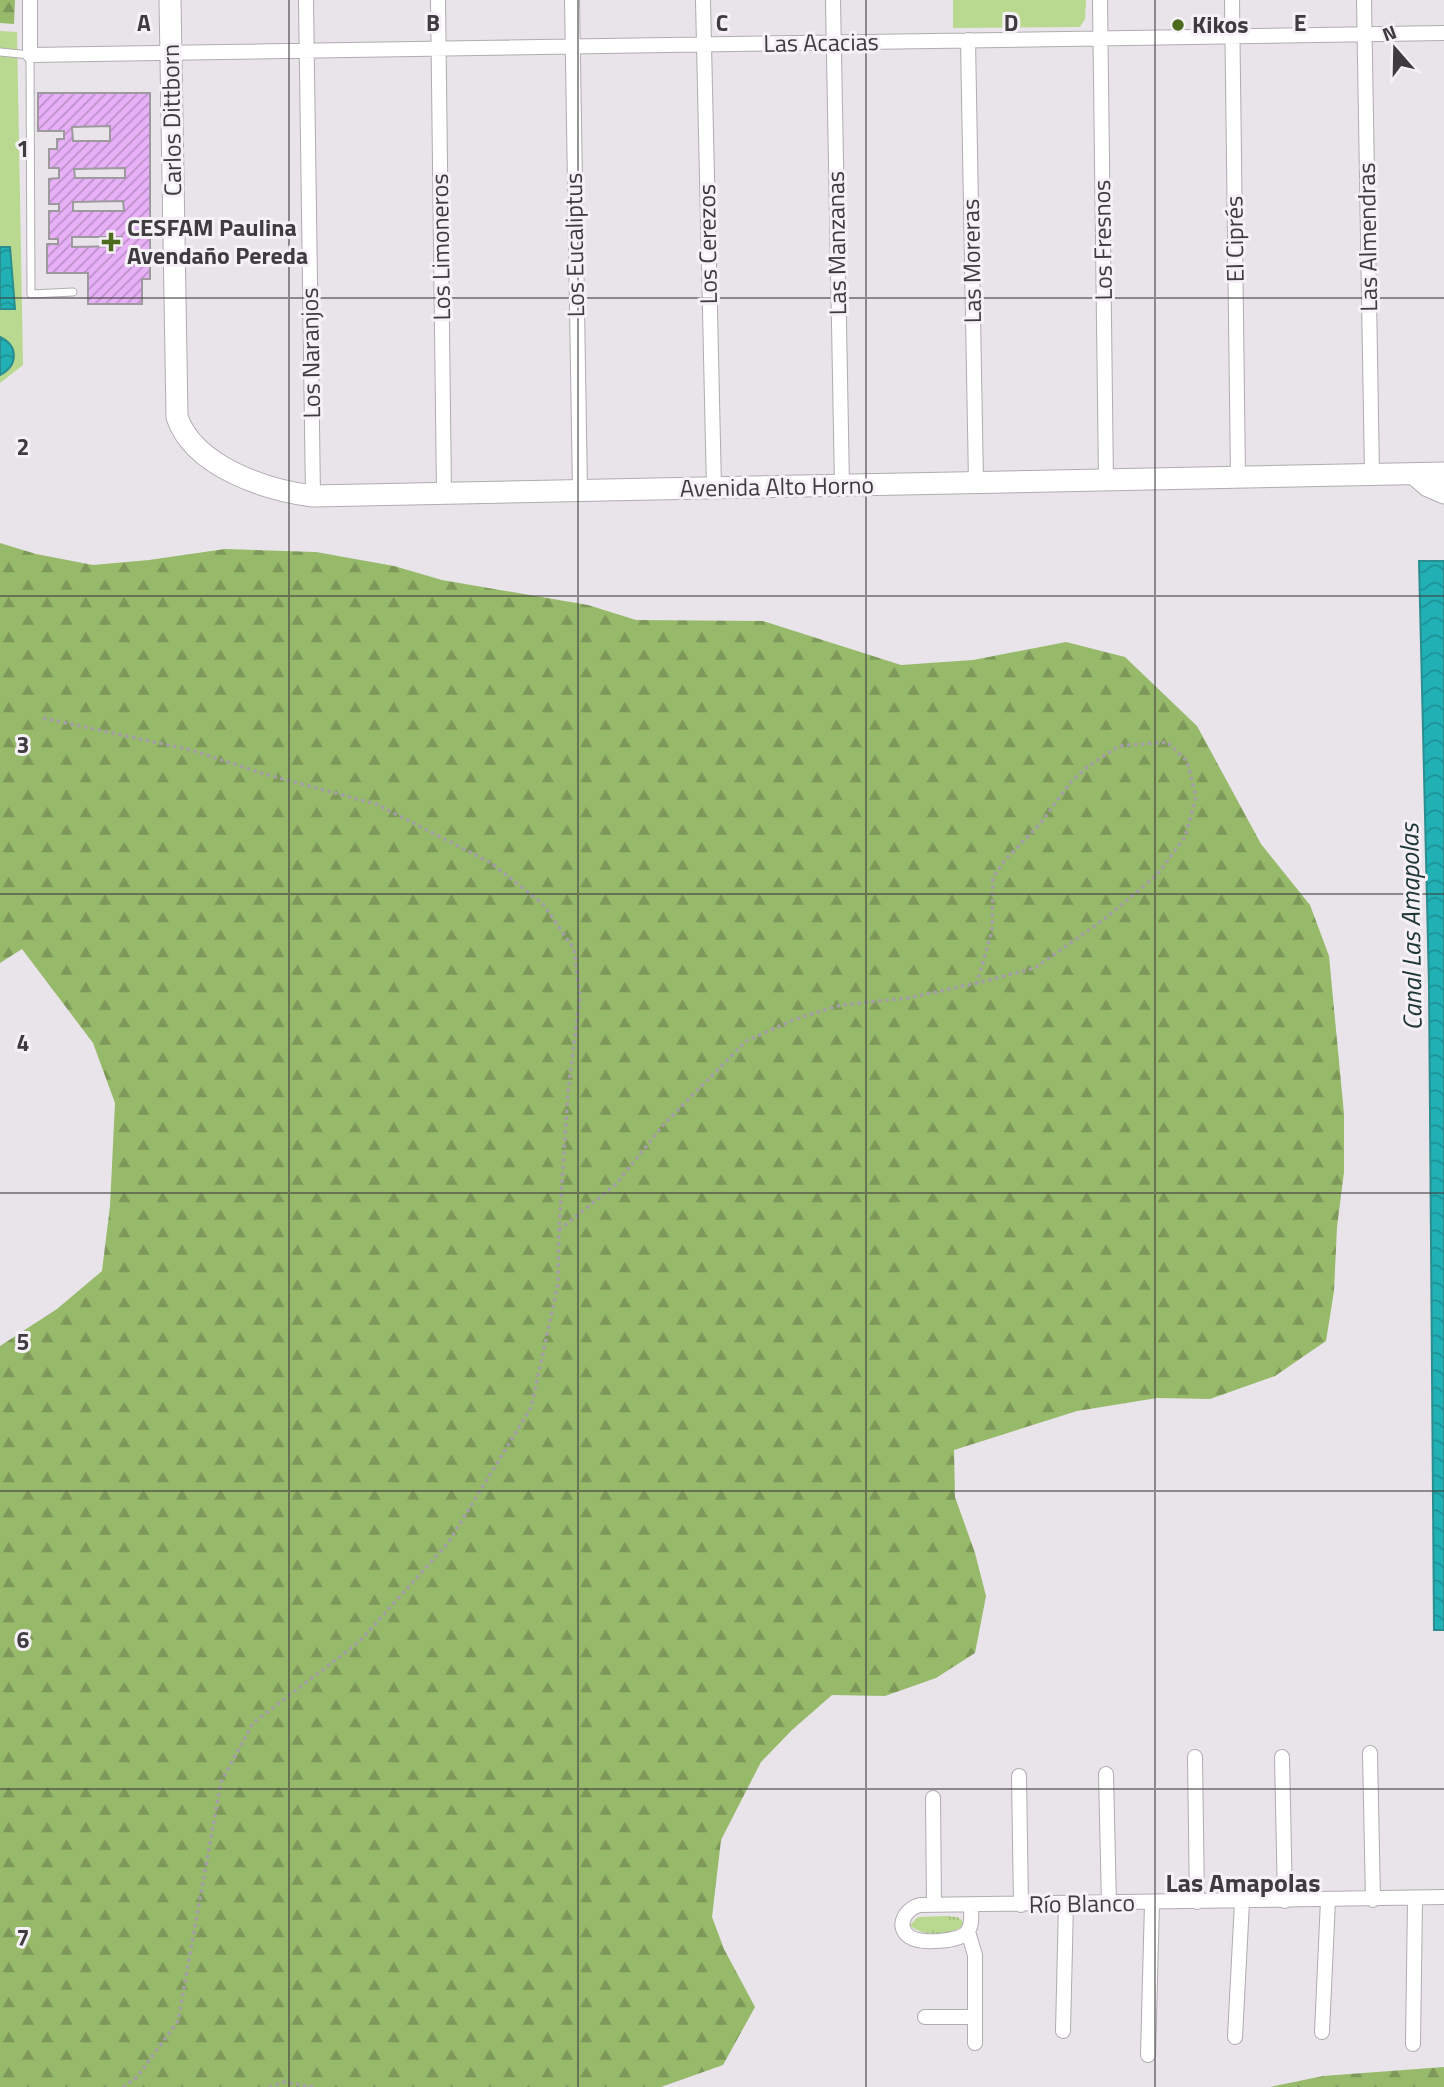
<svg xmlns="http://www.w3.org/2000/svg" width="1444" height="2087" font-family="'Titillium Web',sans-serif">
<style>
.green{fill:#b8d98f}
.forest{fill:url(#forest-firs)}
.park{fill:url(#park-tufts)}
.water{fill:url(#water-waves);stroke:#2a8e91;stroke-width:2}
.building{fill:url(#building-hatch);stroke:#9d999e;stroke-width:2;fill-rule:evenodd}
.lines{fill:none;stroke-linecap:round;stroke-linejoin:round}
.lane-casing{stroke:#b0acb1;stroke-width:9}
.street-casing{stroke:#b0acb1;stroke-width:16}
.secondary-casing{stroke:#b0acb1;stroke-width:23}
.path{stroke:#a3a0a3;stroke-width:3.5;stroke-dasharray:3.5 3.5;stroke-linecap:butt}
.lane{stroke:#fff;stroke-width:7}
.street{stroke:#fff;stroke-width:14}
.secondary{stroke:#fff;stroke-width:21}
.grid{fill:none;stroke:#3e3c3e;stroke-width:2;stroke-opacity:0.55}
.poi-dot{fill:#4d6b1f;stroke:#f5f1f6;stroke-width:2.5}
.labels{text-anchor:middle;stroke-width:6;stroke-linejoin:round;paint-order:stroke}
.poi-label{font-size:24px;font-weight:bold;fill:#3e3c3e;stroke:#f5f1f6;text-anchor:start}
.street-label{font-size:24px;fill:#3e3c3e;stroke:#f5f1f6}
.water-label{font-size:26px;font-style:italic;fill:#1f3636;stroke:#f5f1f6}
.neighbourhood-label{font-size:26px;font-weight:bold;fill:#3e3c3e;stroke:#f5f1f6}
.grid-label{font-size:23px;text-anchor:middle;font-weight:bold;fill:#3e3c3e;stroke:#f5f1f6;stroke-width:6;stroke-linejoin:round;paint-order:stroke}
</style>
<defs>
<pattern id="forest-firs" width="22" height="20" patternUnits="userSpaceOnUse" patternTransform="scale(1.75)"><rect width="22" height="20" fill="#97b96a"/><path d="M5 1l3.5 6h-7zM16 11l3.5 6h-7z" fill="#7d9859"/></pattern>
<pattern id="park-tufts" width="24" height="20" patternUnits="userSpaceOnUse" patternTransform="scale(1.75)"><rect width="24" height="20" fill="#b8d98f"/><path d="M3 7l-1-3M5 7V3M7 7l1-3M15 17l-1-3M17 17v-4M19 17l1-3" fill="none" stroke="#9fbb7c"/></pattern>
<pattern id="water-waves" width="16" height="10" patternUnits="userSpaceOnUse" patternTransform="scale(1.75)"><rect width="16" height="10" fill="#21b1b5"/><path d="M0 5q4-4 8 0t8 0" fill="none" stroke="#1e9195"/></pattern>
<pattern id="building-hatch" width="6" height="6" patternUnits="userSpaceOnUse" patternTransform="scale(1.75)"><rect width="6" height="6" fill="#e7b0f7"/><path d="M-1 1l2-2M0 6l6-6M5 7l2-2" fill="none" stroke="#bd90c9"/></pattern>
</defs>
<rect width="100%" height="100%" fill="#e8e4e9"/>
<!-- green -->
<path class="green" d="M953 0H1086L1085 19 1080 27 953 28Z
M0 31 17 32 23 365 0 383Z"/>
<!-- forest -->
<path class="forest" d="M0 0H15L14 24 0 23Z
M0 543 36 554 93 565 149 560 225 549 316 552 394 566 442 580 588 605 636 620 763 621 901 665 973 660 1066 642 1125 657 1197 726 1261 844 1310 905 1329 956 1344 1114V1172L1337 1227 1334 1291 1326 1341 1275 1376 1210 1399 1157 1398 1077 1411 954 1450 955 1497 975 1553 986 1596 975 1653 936 1678 885 1696 832 1695 792 1730 761 1762 721 1840 712 1917 724 1949 755 2007 723 2065 661 2087H0V1346L57 1309 102 1271 110 1206 115 1103 93 1043 22 949 0 963Z
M1444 2067V2087H1270L1323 2076Z"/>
<!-- park -->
<path class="park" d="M945 1916 957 1917 962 1920 963 1925C953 1936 920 1937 910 1925L918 1917Z"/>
<!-- water -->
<path class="water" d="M0 247H10L15 309H0Z
M0 337C19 346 18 366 0 375Z
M1419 561H1444V1630H1434L1429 985Z"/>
<!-- building -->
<path class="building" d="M38 93H150V279H142V304H88V273H47V244H58V239H49V211H59V204H49V179L59 178V168H49V149H57V139H64V131H38ZM110 126V141H73L72 127ZM125 168V178H75L74 169ZM123 201 124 211H73V202ZM72 237H122V246L72 247Z"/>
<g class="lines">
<!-- lane casing -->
<g class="lane-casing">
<path id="lane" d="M0 52 30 55 31 294 73 292"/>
</g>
<!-- street casing -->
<g class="street-casing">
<path id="street" d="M30 0V55L1444 33
M306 0 313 496
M438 0 444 493
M572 0 580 491
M703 0 714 488
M833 0 842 485
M1100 0 1106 480
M1232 0 1238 477
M1364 0 1372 474
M968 40 976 482
M1370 1753 1373 1900
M1195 1757 1197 1902
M1282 1757 1285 1901
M1106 1774 1109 1904
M1019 1776 1021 1905
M933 1798 934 1905
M971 1905C971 1914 973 1925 967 1932 960 1942 920 1944 910 1937 894 1927 906 1908 920 1905L1444 1897
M968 1932 975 1955V2043
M925 2017H975
M1063 2031 1066 1904
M1322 2032 1328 1900
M1235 2037 1242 1902
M1413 2044 1415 1899
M1148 2055 1152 1903"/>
</g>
<!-- secondary casing -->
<g class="secondary-casing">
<path id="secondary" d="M170 0 177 417C194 467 266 490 313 496L1444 473
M1414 474 1428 486 1444 493"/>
</g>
<!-- path -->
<path class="path" d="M43 718 191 750 261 773 376 804 491 863 543 904 574 949 580 997 568 1091 559 1230 558 1284 531 1408 448 1543 359 1642 253 1723 221 1782 178 2021 137 2077 123 2087
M559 1230 615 1185 665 1123 746 1041 793 1020 841 1005 908 998 977 983 1035 968 1103 920 1156 876 1185 837 1196 797 1187 761 1167 742 1119 746 1087 767 1070 783 1040 824 1005 860 993 878 992 931 977 983
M269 2087 284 2082 313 2087"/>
<!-- lane -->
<use href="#lane" class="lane"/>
<!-- street -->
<use href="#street" class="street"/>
<!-- secondary -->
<use href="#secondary" class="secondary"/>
</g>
<!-- grid -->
<path class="grid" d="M289 0V2087M578 0V2087M866 0V2087M1155 0V2087M0 298H1444M0 596H1444M0 894H1444M0 1193H1444M0 1491H1444M0 1789H1444"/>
<!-- markers -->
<g class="poi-dot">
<circle cx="1178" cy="25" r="7"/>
<path d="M107.5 231.5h7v7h7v7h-7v7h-7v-7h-7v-7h7z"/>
</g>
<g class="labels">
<!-- poi labels -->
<g class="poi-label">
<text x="1192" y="33">Kikos</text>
<text x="127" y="236">CESFAM Paulina<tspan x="127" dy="28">Avendaño Pereda</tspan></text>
</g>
<!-- street labels -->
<g class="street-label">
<text transform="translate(821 43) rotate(-1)" y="8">Las Acacias</text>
<text transform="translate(172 120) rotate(-91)" y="8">Carlos Dittborn</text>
<text transform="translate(1368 237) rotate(-91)" y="8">Las Almendras</text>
<text transform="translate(1235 239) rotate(-91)" y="8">El Ciprés</text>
<text transform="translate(1103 240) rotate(-91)" y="8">Los Fresnos</text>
<text transform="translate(837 243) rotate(-91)" y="8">Las Manzanas</text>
<text transform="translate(708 244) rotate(-91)" y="8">Los Cerezos</text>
<text transform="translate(575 245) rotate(-91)" y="8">Los Eucaliptus</text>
<text transform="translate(441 247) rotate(-91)" y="8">Los Limoneros</text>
<text transform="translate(972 261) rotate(-91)" y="8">Las Moreras</text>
<text transform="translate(311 353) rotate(-91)" y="8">Los Naranjos</text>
<text transform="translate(777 487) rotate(-1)" y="8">Avenida Alto Horno</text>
<text transform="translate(1082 1904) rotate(-1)" y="8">Río Blanco</text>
</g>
<!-- water labels -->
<g class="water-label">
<text transform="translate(1411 927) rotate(-91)" y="9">Canal Las Amapolas</text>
</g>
<!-- neighbourhood labels -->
<g class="neighbourhood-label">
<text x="1243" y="1892">Las Amapolas</text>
</g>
</g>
<g class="grid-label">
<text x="144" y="31">A</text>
<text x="433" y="31">B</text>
<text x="722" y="31">C</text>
<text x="1011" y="31">D</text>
<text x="1300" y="31">E</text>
<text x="23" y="157">1</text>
<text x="23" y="455">2</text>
<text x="23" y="753">3</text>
<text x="23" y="1051">4</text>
<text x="23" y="1350">5</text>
<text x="23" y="1648">6</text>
<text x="23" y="1946">7</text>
</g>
<!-- north arrow -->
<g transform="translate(1395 49) rotate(340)" stroke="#f5f1f6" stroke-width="5" paint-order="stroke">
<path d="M0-5L12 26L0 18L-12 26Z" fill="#3e3c3e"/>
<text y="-10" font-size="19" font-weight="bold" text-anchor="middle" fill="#3e3c3e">N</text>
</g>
</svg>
